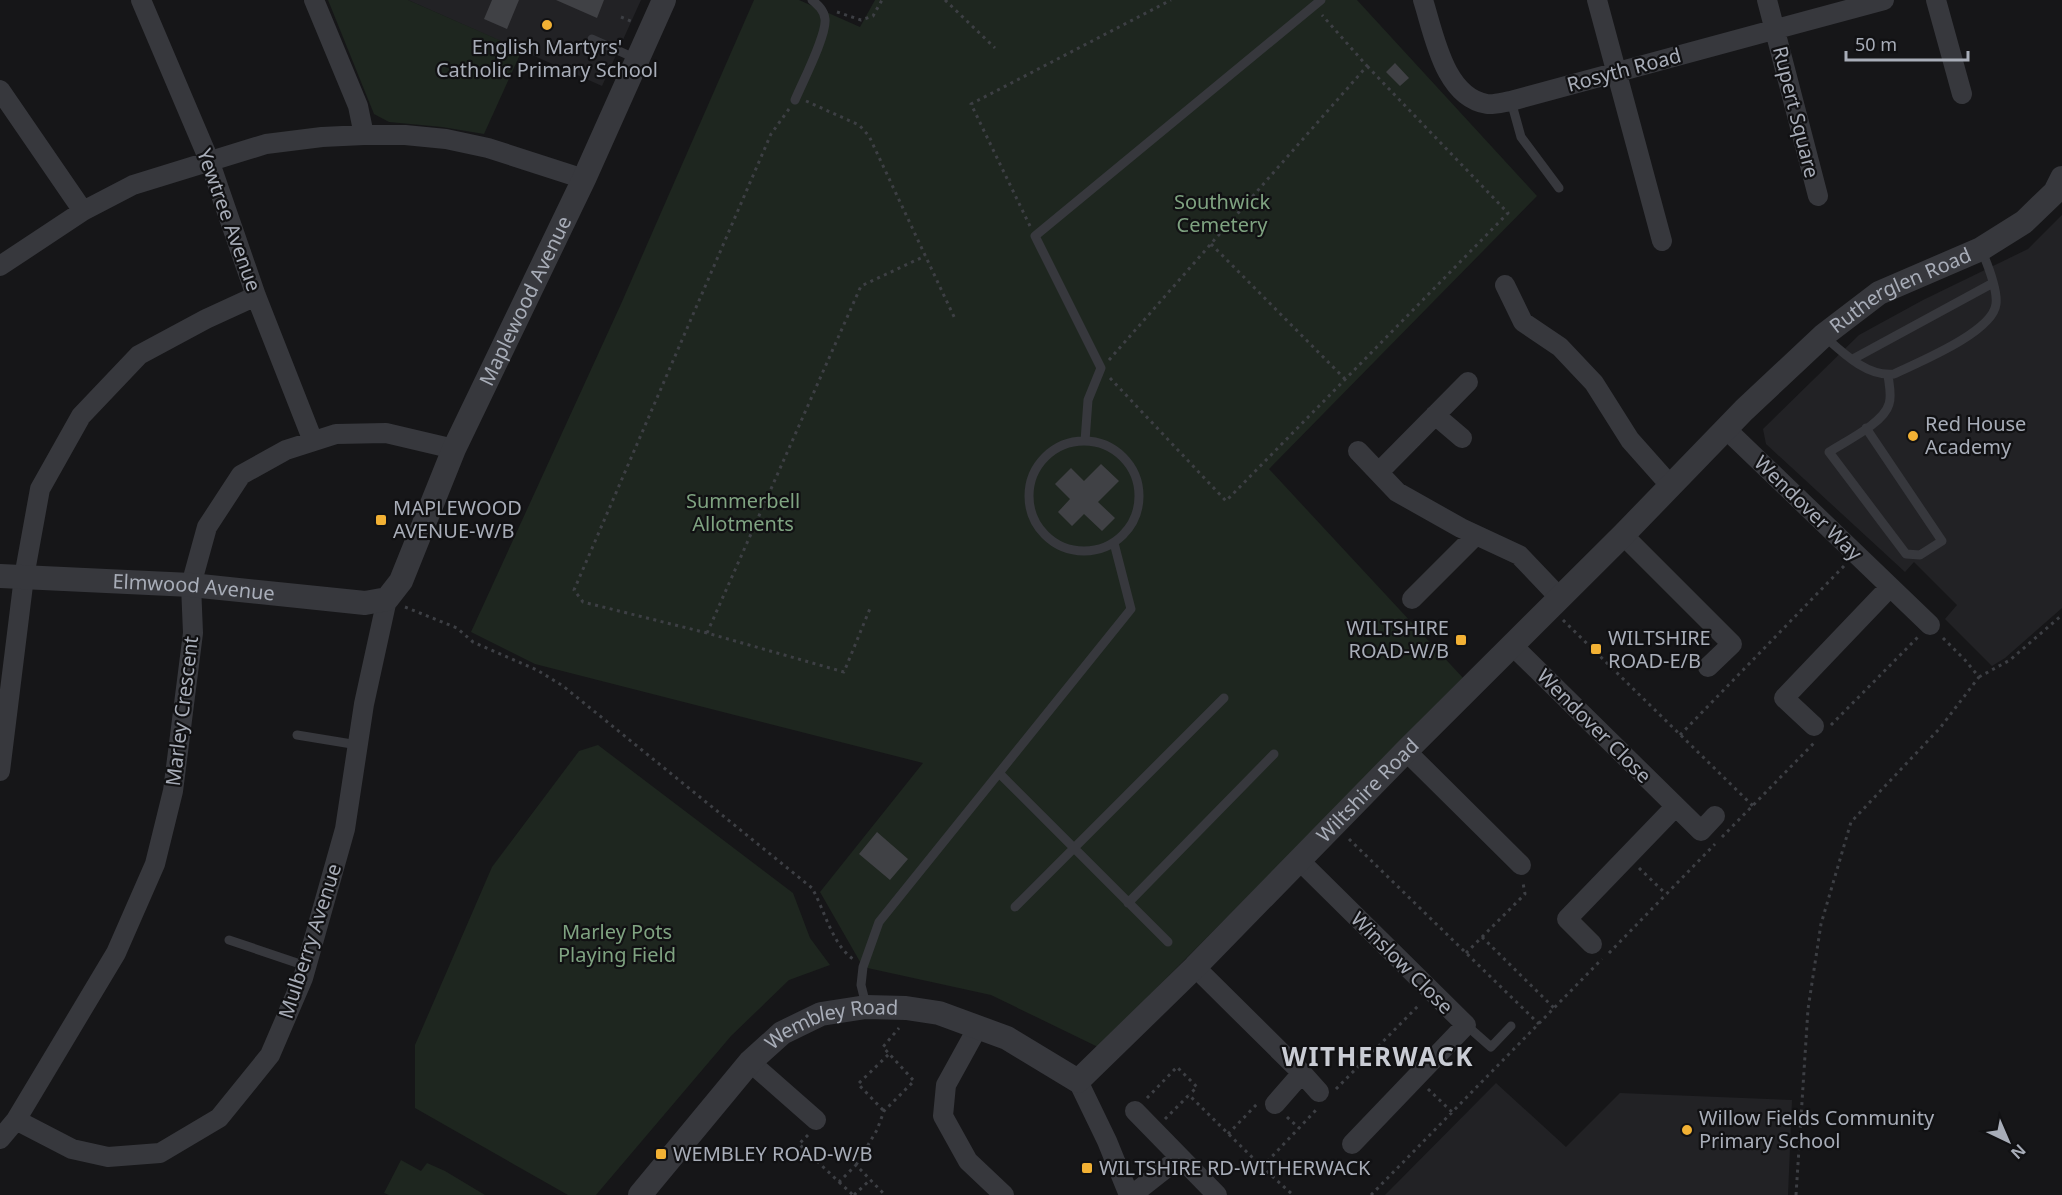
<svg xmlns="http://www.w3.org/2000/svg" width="2062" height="1195" font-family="'Noto Sans',sans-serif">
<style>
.built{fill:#222225}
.green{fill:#1e261f}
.building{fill:#404145}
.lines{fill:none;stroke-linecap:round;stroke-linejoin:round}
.path{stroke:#3d3f44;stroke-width:3;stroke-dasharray:3 4.5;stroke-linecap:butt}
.service{stroke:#37383d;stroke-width:9}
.minor{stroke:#37383d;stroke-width:20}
.tertiary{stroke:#37383d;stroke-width:24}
.poi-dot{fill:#f2b134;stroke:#111113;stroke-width:2}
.labels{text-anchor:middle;stroke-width:4.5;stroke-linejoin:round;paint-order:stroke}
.poi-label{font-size:20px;fill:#a8adb8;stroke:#111113;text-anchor:start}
.street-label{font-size:20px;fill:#a8adb8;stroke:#111113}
.park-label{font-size:20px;fill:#7fa381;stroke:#111113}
.district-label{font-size:26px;font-weight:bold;letter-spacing:1.5px;fill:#c9ccd4;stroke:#111113}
</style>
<rect width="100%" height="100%" fill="#161618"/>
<!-- built -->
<path class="built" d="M408 0H641L602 86Z
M2062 215V608L2005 658 1992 666 1945 619 1957 605 1914 562 1905 572 1766 444 1763 429 1859 335 1923 300 2028 249Z
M1496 1083 1566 1147 1620 1093 1792 1100 1788 1195H1385Z"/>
<!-- green -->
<path class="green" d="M328 0H408L522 50 484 134 442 127 389 122 374 114Z
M754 0H799L860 27 875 0H1357L1537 196 1269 469 1464 679 1098 1047 991 995 863 967 820 892 923 763 535 664 471 632 621 304Z
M598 745 793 893 810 938 830 965 789 980 731 1036 596 1195H568L415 1108V1045L492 867 579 751Z
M401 1160 421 1171 427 1163 445 1171 485 1195H389L384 1193Z"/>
<!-- building -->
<path class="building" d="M492 0H519L507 29 484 19Z
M556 0H604L597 18Z
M1395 63 1409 78 1400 86 1386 72Z
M1101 464 1119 481 1098 502 1115 518 1102 531 1084 514 1072 526 1058 512 1070 499 1055 484 1071 468 1084 481Z
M877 832 908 859 890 880 859 854Z"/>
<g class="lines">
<!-- path -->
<path class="path" d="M945 0 995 48
M837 12 861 20 873 16 882 0
M621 17 633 22
M806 101 859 125 869 136 956 321
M789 109 771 134 574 590 583 602 707 633 844 672 871 606
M1030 226 971 104 1171 0
M1211 244 1345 379
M1109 360 1367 66 1322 15
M1110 378 1226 501 1508 213 1367 66
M405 607 457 628 473 642 537 670 563 686 812 888C825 911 832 944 853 959
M1563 620 1753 806
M707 633 861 286 925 256
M1979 677 2010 660 2062 615
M1831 725 1919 636
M1680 735 1844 566
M1722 837 1814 743
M1349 839 1539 1024
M1639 868 1666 894
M1482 937 1554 1008
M1466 953 1525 894 1523 883
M1609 953 1715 844
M1336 1089 1420 1004
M1428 1089 1452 1112
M1147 1098 1177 1067 1197 1087 1189 1095
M883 1110 858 1084 889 1054
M1287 1117 1299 1128
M1165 1119 1189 1095 1262 1167 1293 1195
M1228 1134 1259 1102
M808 1135 799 1144 839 1182 856 1165 885 1195
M856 1165 877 1130 884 1111 914 1081 883 1047 899 1028
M1262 1167 1317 1109
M839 1182 853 1195
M854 1195 870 1180
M1371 1195 1602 959
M1796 1195 1808 1009 1821 924 1851 822 1940 728 1979 677 1965 660 1941 636"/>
<!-- service -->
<path class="service" d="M592 39 637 59
M795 100C802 83 827 35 825 19 824 10 818 5 812 0
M1511 101 1521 137 1559 188
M1824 336C1843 353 1867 377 1894 374 1919 362 1993 332 1996 304 1998 289 1987 263 1981 249
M1853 359 1993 283
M1866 428 1942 541 1920 555 1906 554 1829 452C1846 441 1884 423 1889 404 1892 396 1889 384 1888 375
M1085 441 1088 400 1101 368 1035 236 1321 0
M1029 496a55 55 0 1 1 110 0a55 55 0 1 1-110 0Z
M297 735 358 745
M999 773 1168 942
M1128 903 1274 754
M1015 907 1224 698
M229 940 306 966
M866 1005 861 985 863 967 879 922 1131 609 1114 543
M1466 1025 1491 1047 1511 1026"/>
<!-- minor -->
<path class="minor" d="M141 0 209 160 256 296 313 441
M314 0 358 106 364 135
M1423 0C1434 34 1444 97 1487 104 1494 105 1504 102 1511 101L1884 0
M1597 0 1662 241
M1767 0 1818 196
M1936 0 1962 94
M0 90 83 211
M0 266 83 211 133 185 266 144 322 137 364 135H405L446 139 488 148 584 179
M1505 285 1523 322 1560 347 1594 383 1630 440 1670 485
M1435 415 1462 438
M1726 429 1930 625
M1358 451 1397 492 1461 528 1519 555 1559 597
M1379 472 1468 382
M1623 535 1732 644 1708 667
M1412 599 1476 535
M1512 645 1701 831 1715 816
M1814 726 1784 698 1890 587
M1406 751 1521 865
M0 771 24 577 40 489 81 416 139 355 206 319 256 296
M1300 861 1466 1025 1352 1144
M1592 944 1567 919 1675 807
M1195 967 1302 1073 1275 1104
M978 1027 946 1085 943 1116 968 1161 1004 1195
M750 1062 816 1120
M1302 1073 1319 1092
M1078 1081 1107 1141 1129 1195
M1135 1111 1217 1195
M16 1120 72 1149 108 1157 160 1153 219 1118 270 1055 303 978 345 829 364 704 387 599
M0 1139 16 1120 116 953 155 864 173 791 193 633 191 585 207 527 241 475 286 450 336 434 386 433 454 449
M1132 1195 1179 1158"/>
<!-- tertiary -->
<g class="tertiary">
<path id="s1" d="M0 576 191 585 365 603 387 599 401 581 454 449 584 179 664 0"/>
<path id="s2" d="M640 1195 750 1062 782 1033 821 1014 866 1007 906 1008 939 1013 1007 1038 1078 1081 1195 967 1406 751 1623 535 1744 410 1824 335 1879 293 1981 249 2024 222 2055 192 2062 178"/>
</g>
</g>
<!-- markers -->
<g class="poi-dot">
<circle cx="547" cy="25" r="6"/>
<circle cx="1913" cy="436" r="6"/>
<rect x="375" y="514" width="12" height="12" rx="3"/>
<rect x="1455" y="634" width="12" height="12" rx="3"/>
<rect x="1590" y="643" width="12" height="12" rx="3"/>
<circle cx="1687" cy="1130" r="6"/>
<rect x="655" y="1148" width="12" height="12" rx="3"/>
<rect x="1081" y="1162" width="12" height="12" rx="3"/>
</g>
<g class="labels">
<!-- poi labels -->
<g class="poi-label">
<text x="547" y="54" text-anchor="middle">English Martyrs'<tspan x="547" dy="23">Catholic Primary School</tspan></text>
<text x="1925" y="431">Red House<tspan x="1925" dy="23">Academy</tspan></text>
<text x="393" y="515">MAPLEWOOD<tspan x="393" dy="23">AVENUE-W/B</tspan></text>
<text x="1449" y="635" text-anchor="end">WILTSHIRE<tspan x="1449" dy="23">ROAD-W/B</tspan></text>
<text x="1608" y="645">WILTSHIRE<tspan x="1608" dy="23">ROAD-E/B</tspan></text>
<text x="1699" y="1125">Willow Fields Community<tspan x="1699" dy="23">Primary School</tspan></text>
<text x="673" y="1161">WEMBLEY ROAD-W/B</text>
<text x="1099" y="1175">WILTSHIRE RD-WITHERWACK</text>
</g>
<!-- street labels -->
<g class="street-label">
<text transform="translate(1624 70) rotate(-15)" y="7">Rosyth Road</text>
<text transform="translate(1796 112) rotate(76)" y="7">Rupert Square</text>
<text transform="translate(229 220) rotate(70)" y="7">Yewtree Avenue</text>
<text dy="7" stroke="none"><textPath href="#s2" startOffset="1678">Rutherglen Road</textPath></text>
<text dy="7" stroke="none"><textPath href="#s1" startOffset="718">Maplewood Avenue</textPath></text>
<text transform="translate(1808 508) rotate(44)" y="7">Wendover Way</text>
<text dy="7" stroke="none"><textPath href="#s1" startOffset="194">Elmwood Avenue</textPath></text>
<text transform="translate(182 711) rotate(-83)" y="7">Marley Crescent</text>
<text transform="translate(1594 726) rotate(45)" y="7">Wendover Close</text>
<text dy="7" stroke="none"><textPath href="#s2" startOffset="944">Wiltshire Road</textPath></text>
<text transform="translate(310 941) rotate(-72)" y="7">Mulberry Avenue</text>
<text transform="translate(1402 963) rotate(45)" y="7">Winslow Close</text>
<text dy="7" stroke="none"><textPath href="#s2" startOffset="267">Wembley Road</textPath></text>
</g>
<!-- park labels -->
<g class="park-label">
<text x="1222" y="209">Southwick<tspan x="1222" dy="23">Cemetery</tspan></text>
<text x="743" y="508">Summerbell<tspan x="743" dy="23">Allotments</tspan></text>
<text x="617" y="939">Marley Pots<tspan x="617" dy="23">Playing Field</tspan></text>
</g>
<!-- district labels -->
<g class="district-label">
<text x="1378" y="1066">WITHERWACK</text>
</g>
</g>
<!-- north arrow -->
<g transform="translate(2008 1141) rotate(136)" stroke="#111113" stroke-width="4.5" paint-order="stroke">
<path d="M0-4.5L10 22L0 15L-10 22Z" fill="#a8adb8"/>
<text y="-9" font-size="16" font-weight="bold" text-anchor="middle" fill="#a8adb8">N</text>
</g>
<!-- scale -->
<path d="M1846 51v9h122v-9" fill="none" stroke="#a8adb8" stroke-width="3"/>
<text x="1855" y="51" font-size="18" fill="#a8adb8" stroke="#111113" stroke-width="4.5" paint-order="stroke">50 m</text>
</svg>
